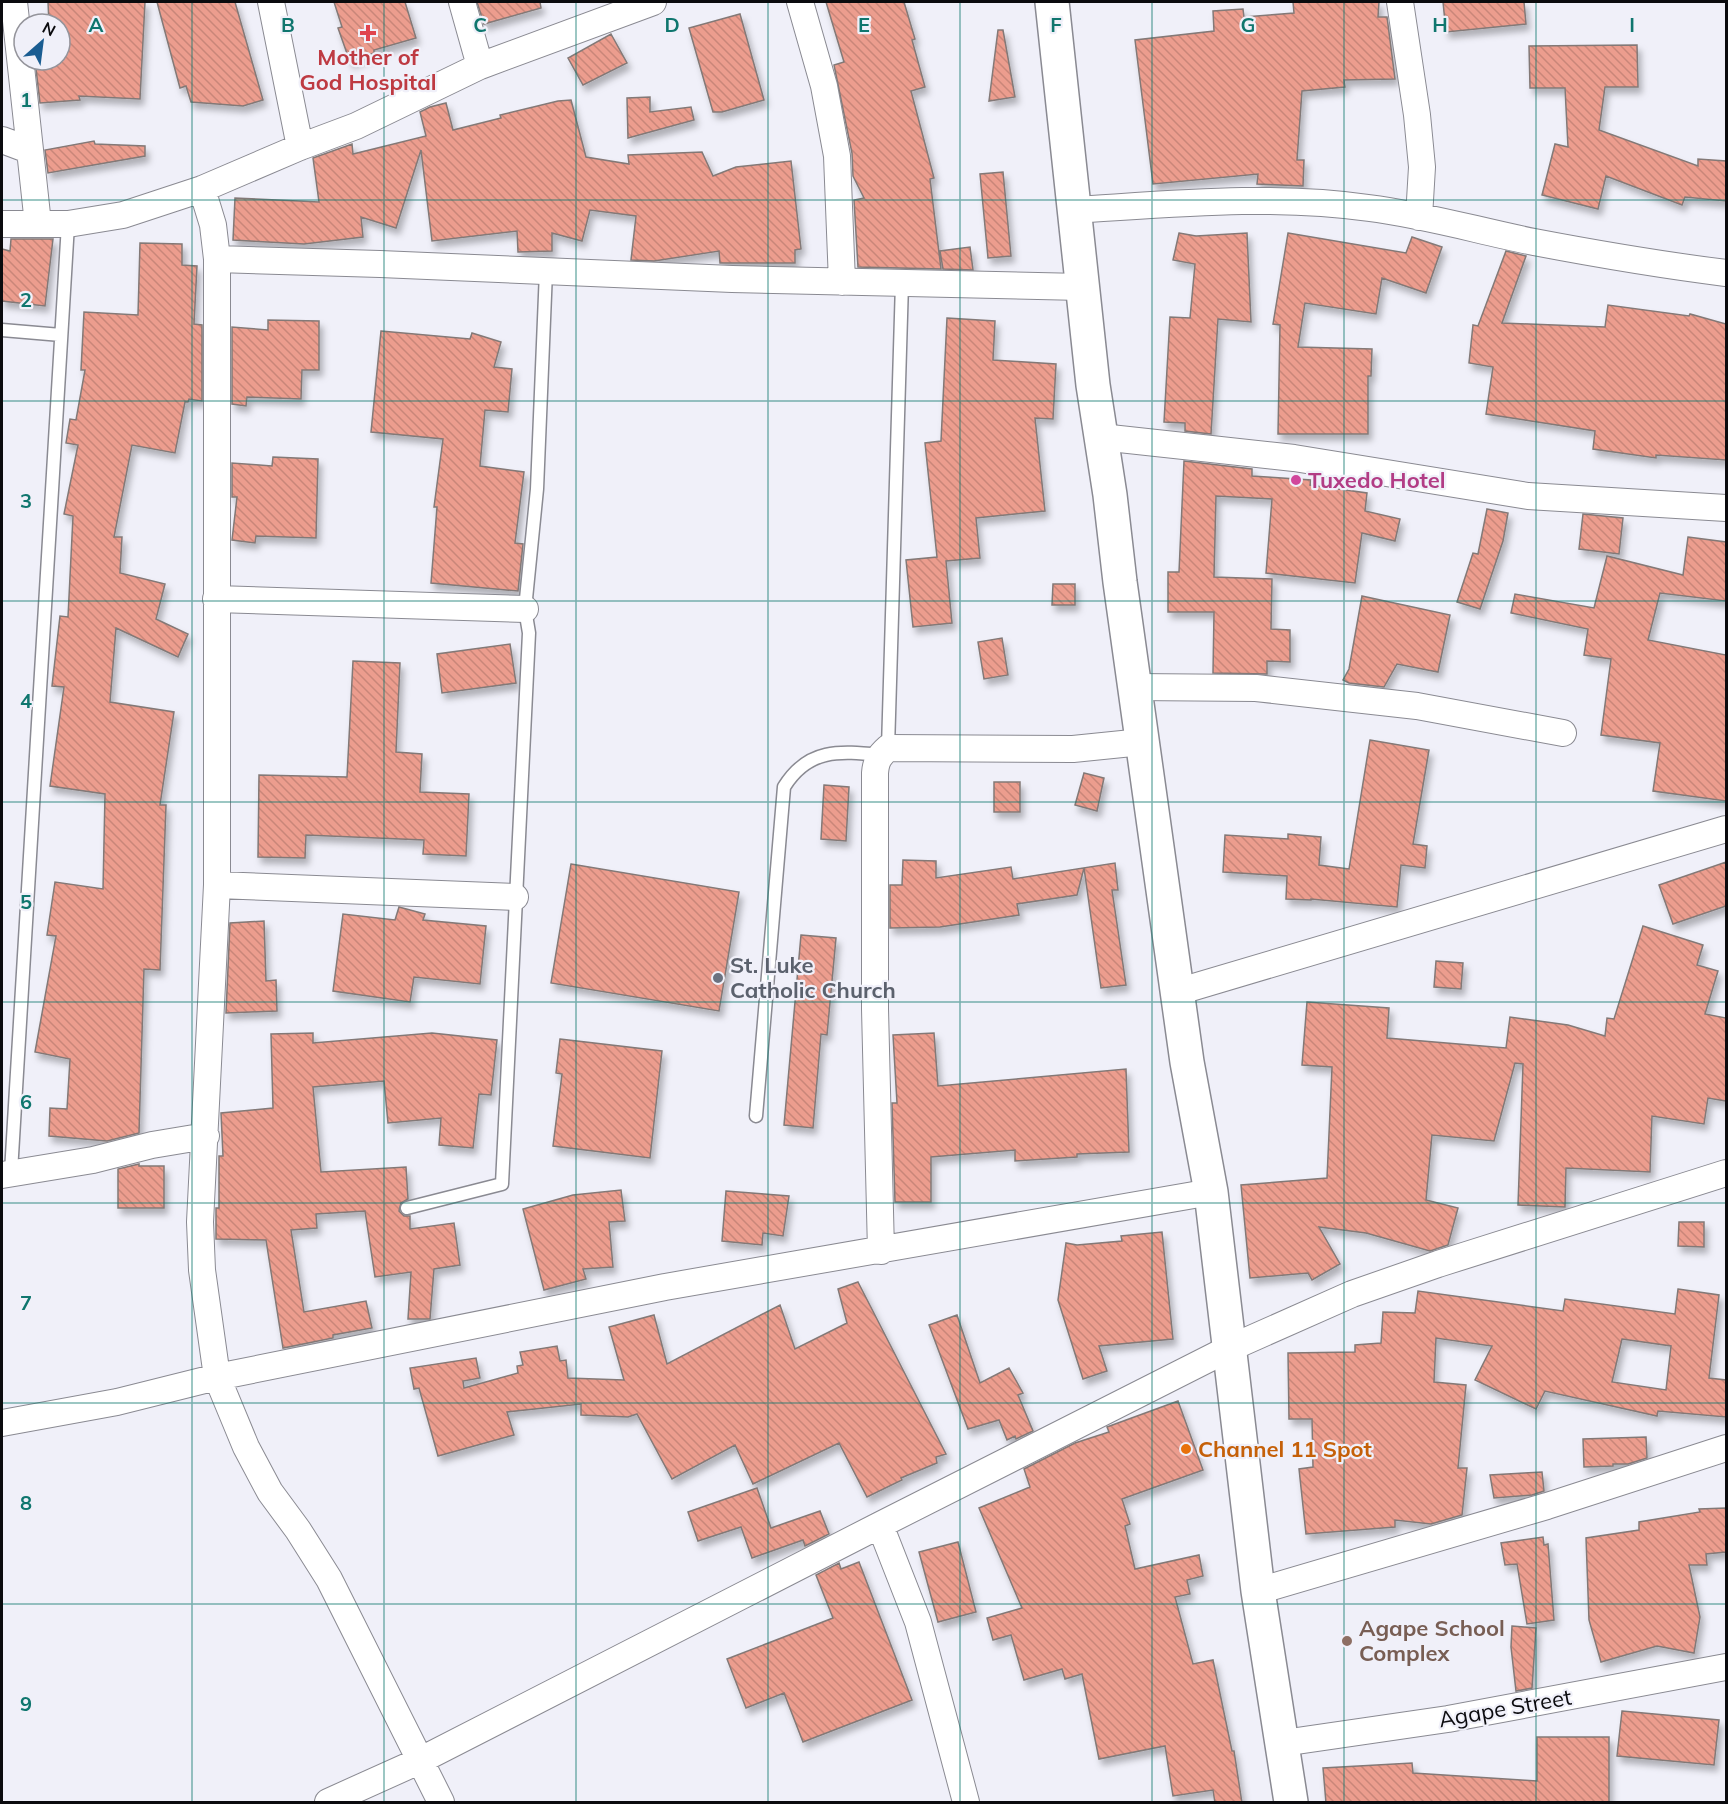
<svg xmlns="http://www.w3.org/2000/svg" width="1728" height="1804" font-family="Mulish,sans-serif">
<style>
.building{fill:url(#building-back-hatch);stroke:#837977;stroke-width:1.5;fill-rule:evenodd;filter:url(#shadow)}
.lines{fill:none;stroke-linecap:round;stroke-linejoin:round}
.service-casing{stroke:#8a8a92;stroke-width:15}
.minor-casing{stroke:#8a8a92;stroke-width:28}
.secondary-casing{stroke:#8a8a92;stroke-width:36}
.service{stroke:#fff;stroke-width:12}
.minor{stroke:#fff;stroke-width:26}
.secondary{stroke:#fff;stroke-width:33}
.grid{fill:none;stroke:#0f766e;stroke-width:1.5;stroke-opacity:0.55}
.health-dot{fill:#e0444e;stroke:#f0f0f9;stroke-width:2}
.hotel-dot{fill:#d1479c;stroke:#f0f0f9;stroke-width:2}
.worship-dot{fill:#6b7280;stroke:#f0f0f9;stroke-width:2}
.food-dot{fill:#e8710a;stroke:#f0f0f9;stroke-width:2}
.education-dot{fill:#8d6e63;stroke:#f0f0f9;stroke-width:2}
.labels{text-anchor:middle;stroke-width:4.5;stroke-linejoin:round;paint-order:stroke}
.health-label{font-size:22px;font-weight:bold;fill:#be3a42;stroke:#f0f0f9}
.hotel-label{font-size:22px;font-weight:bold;fill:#b23c85;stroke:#f0f0f9;text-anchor:start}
.worship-label{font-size:22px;font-weight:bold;fill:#5b616d;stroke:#f0f0f9;text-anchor:start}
.food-label{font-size:22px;font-weight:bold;fill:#c56008;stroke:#f0f0f9;text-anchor:start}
.education-label{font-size:22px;font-weight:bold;fill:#785e54;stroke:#f0f0f9;text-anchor:start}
.street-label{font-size:22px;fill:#0b0b0e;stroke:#f0f0f9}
.grid-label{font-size:20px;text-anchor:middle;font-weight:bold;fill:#0f766e;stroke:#f0f0f9;stroke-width:4.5;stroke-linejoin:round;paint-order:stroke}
</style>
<defs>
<pattern id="building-back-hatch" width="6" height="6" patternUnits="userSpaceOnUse" patternTransform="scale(1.5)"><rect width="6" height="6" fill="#ec9d8e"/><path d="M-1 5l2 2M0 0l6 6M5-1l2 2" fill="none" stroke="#c98679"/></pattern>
<filter id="shadow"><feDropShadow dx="3.5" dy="6" stdDeviation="3" flood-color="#0004"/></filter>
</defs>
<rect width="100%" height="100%" fill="#f0f0f9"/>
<!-- building -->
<path class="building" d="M48 2H145L140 99 79 96 80 100 40 103 35 60H60V24H49Z
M157 2H235L263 100 243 106 191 102 186 86 180 88Z
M334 2H405L416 38 374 50V53L350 62 338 28 342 27Z
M477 2H540L541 8 484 24Z
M826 2H904L915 39 912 40 925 87 911 91 934 178 930 179 941 269 858 267 854 200 864 198 853 176 852 153 834 65 844 62Z
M1293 2H1379L1378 17H1387L1395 79 1344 80 1345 87 1302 91 1297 160H1304L1303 186 1257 184 1258 174 1153 184 1135 40 1214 31 1213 11 1243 9 1244 17 1294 13Z
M1443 2H1524L1526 24 1446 32Z
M740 14 764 100 722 112H713L689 28Z
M998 30H1003L1015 97 989 101Z
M611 34 627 63 583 85 568 58Z
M1637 45 1638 87H1605L1599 130 1698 166V159L1726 161V201L1685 197 1682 205 1606 176 1598 209 1542 195 1555 144 1568 147 1565 88H1530L1529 46Z
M650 97V112L691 107 694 120 628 138 627 98Z
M571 100 586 157 629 164 628 155 702 152 713 176 736 167 791 161 801 249 795 250V263H720L719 251 654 261 631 260 636 216 590 210 582 241 552 233V251L518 252 517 231 432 241 421 150 396 228 361 217 363 237 304 244 233 240 235 198 319 202 313 158 352 144 353 154 426 136 420 112 430 107 446 103 453 130 501 118 500 115 558 101Z
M94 141 95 144 145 146V156L48 173 45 150Z
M1003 172 1011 256 988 258 980 174Z
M1179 233 1196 236 1247 233 1251 322 1218 319 1211 434 1185 431V423L1164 422 1170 317 1190 318 1195 264 1173 260Z
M1288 233 1406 253 1412 237 1442 247 1426 293 1382 278 1376 314 1305 303 1298 347 1372 349 1371 376H1368V434H1278L1280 325 1273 324Z
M11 239H53L45 306 2 301V249L10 251Z
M140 243 182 244V265L197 266 194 324 202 325V401L189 399 188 402H185L175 453 132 445 114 537H122L120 573 165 584 156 619 188 634 178 657 116 628 110 702 174 712 160 805H166L160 970 144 969 139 1133 107 1141 49 1136 50 1108 67 1109 70 1059 35 1052 56 936 47 935 55 882 103 889 105 794 50 786 64 687 52 686 60 616 68 617 73 516 64 514 78 445 66 443 70 419 76 420 85 370H81L84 312 138 315Z
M970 247 973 270 943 269 940 251Z
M1506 251 1526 256 1502 323 1605 327 1608 305 1689 316 1690 314 1726 324V460L1656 455V458L1593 449 1595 431 1486 414 1493 367 1469 363 1473 325 1478 326Z
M947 318 995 321 993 360 1056 364 1053 419 1035 418 1045 511 976 518 980 558 946 561 952 623 913 627 906 560 937 557 925 443 941 441Z
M268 320 319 321V370H302L301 399 247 397 246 406 232 404V327L268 330Z
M381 331 470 339 472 333 501 342 494 367 512 369 508 412 485 410 480 466 524 472 515 543 523 544 518 591 431 583 437 507H434L443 439 371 432Z
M273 457 318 459 316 538 256 536 255 543 232 540 237 497H232V463L272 466Z
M1184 461 1252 469V476L1311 480 1310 485 1367 493 1365 511 1400 519 1395 541 1362 533 1355 583 1266 573 1272 499 1216 496 1214 577 1272 579 1271 629 1290 630V662L1267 661V674L1213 673 1214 612H1168V572H1179Z
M1487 509 1508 513 1503 541 1480 609 1457 602 1473 553 1478 554Z
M1583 514 1623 518 1619 554 1579 549Z
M1688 537 1726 542V601L1660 593 1648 640 1726 655V801L1653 791 1660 743 1601 735 1611 659 1584 655 1588 629 1511 613 1515 594 1594 608 1607 556 1683 575Z
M1053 584H1075V605H1052Z
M1362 596 1450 615 1438 672 1397 664 1384 687 1349 683 1343 680 1349 669Z
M1002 638 1008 675 984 679 978 642Z
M510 644 516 683 442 693 437 654Z
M353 661 400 663 396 752 422 754 420 792 469 794 466 856 423 854 424 840 306 835 305 858 258 857 259 775 347 777Z
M1370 740 1429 750 1413 844 1427 846 1425 868 1401 865 1397 907 1311 899V900L1286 899 1287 876 1223 872 1225 835 1288 839V834L1321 837 1319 865 1349 869Z
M1084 773 1104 778 1097 811 1075 805Z
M994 782H1020V812H994Z
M824 785 849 787 846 841 821 839Z
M903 860 936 861V878L1011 867 1013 879 1115 863 1118 890H1112L1126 985 1101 988 1084 868 1077 895 1017 904 1019 915 940 927 890 928V885H902Z
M1726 862V906L1673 924 1659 885Z
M571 864 739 892 719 1011 551 983Z
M399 907 425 914 423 920 486 926 480 984 414 977 410 1002 333 991 343 914 395 920Z
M264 921 266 981 276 980 277 1011 226 1013 230 923Z
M1643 926 1703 945 1697 965 1718 971 1705 1014 1726 1018V1101L1708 1098 1704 1124 1652 1116 1650 1172 1566 1168 1565 1207 1518 1205 1523 1064 1515 1063 1494 1141 1432 1135 1426 1200 1458 1208 1448 1245 1430 1251 1366 1233 1319 1227 1340 1264 1312 1280 1308 1273 1250 1278 1241 1185 1327 1178 1332 1067 1302 1065 1307 1002 1389 1008 1387 1038 1506 1048 1510 1017 1568 1025 1605 1036 1607 1018 1614 1019Z
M801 935 836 938 827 1035 821 1034 813 1128 784 1125Z
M1436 961 1463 963 1461 989 1434 987Z
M313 1033V1043L432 1033 497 1040 491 1095 479 1094 473 1148 439 1145 441 1118 388 1123 384 1081 313 1087 321 1172 406 1167 408 1199 401 1203 399 1211 404 1216H410V1229L454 1223 460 1265 434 1269 430 1319H408L411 1272 375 1277 365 1211 316 1214 317 1228 291 1230 304 1312 366 1301 372 1328 333 1335V1338L283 1348 266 1240 216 1239V1208H219V1156H223L221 1113 273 1108 271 1034Z
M934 1033 938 1086 1126 1069 1129 1152 1077 1154V1157L1015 1161V1150L931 1157V1202H895L892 1103H897L893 1035Z
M560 1039 662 1051 650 1158 553 1146 562 1074 556 1073Z
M139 1164V1166H164V1208H118V1169Z
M621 1190 625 1221 609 1222 613 1267 583 1269 586 1279 544 1290 523 1209 573 1195Z
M726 1191 789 1196 783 1236 763 1233 762 1245 722 1241Z
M1679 1222H1704V1247L1678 1246Z
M1162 1232 1173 1339 1099 1346 1107 1371 1083 1379 1058 1300 1066 1243 1077 1245 1122 1241 1121 1236Z
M858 1282 946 1454 936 1457 937 1463 901 1478 902 1480 867 1497 839 1443 753 1484 735 1445 672 1479 637 1414 628 1417 581 1415V1404L507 1412 514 1435 438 1456 419 1388 414 1389 410 1368 476 1358 480 1378 463 1381 464 1388 518 1373 517 1366 523 1365 520 1352 557 1346 560 1361 566 1360 568 1378 624 1380 609 1327 654 1315 667 1364 780 1305 795 1349 847 1323 838 1289Z
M1678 1289 1719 1295 1709 1378 1726 1380V1417L1658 1411 1657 1416 1545 1391 1536 1409 1475 1380 1492 1346 1436 1338 1434 1382 1466 1385 1458 1468H1467L1462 1515 1431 1524 1395 1520V1527L1306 1534 1299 1469 1313 1467 1312 1419H1289L1288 1353 1355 1352V1345L1381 1343 1383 1312 1415 1313 1418 1291 1563 1311 1565 1299 1675 1314ZM1622 1339 1671 1346 1666 1390 1612 1382Z
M957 1315 980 1383 1009 1368 1023 1393 1018 1395 1033 1431 1016 1439 1015 1436 1007 1440 999 1420 968 1429 929 1325Z
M1178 1401 1203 1470 1122 1499 1130 1524 1125 1526 1135 1569 1199 1555 1203 1576 1187 1580 1190 1594 1175 1597 1193 1664 1213 1660 1232 1751H1234L1242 1803H1215L1213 1790 1173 1796 1165 1746 1099 1759 1082 1674 1065 1679 1062 1669 1024 1680 1011 1635 993 1640 987 1618 1022 1608 979 1508 1030 1487 1024 1469 1075 1443 1109 1432 1107 1427Z
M1646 1437 1647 1458 1628 1464H1613V1466L1584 1467 1583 1439Z
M1542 1472 1544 1491 1532 1495 1494 1498 1490 1475Z
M757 1488 771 1528 820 1511 829 1534 805 1546 803 1540 752 1558 741 1527 698 1541 688 1512Z
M1726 1508V1552L1706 1554 1707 1565H1689L1700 1617 1694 1653 1657 1646 1601 1662 1589 1620 1586 1538 1639 1530V1522L1700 1512 1699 1509Z
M1543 1537 1544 1545 1548 1544 1554 1620 1527 1624 1517 1564 1505 1565 1501 1543Z
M958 1542 976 1612 938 1622 919 1552Z
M859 1562 912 1700 803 1742 784 1693 746 1708 727 1659 833 1618 816 1575 839 1563 841 1569Z
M1512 1626 1536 1628 1532 1688 1516 1691 1511 1647Z
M1622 1711 1719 1720 1714 1765 1617 1756Z
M1537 1737H1609V1803H1326L1323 1768 1412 1763 1413 1773 1537 1781Z"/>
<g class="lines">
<!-- service casing -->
<g class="service-casing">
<path id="service" d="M2 330 61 335
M888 748 902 283
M756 1116 784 787C808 748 840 751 880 755
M11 1172 68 224
M407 1208 502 1184 529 633 525 609 537 489 546 271"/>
</g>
<!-- minor casing -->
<g class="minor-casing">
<path id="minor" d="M14 2 38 224
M271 2 300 147
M462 2 480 66
M800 2 824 86 837 156 842 282
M1400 2 1417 115 1422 167 1419 217
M2 140 29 150
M202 189 213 225 217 259V885L200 1222 202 1270 217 1377 246 1447 270 1492 298 1530 329 1579 441 1802
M1075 210C1172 204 1272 194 1369 208 1425 215 1479 231 1534 242 1597 254 1662 265 1726 273
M2 224H68L123 215 202 189 300 147 356 126 480 66 653 2
M217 259 380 264 732 279 1082 287
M1101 437 1294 458 1528 496 1726 508
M216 599 525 609
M1134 687 1256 688 1417 706 1563 733
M217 885 515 897
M1177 992 1726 829
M2 1175 93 1160 152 1145 206 1136
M881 1251 875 1009V773C876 761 879 756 888 748L1073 749 1142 742
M2 1423 117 1402 217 1377 665 1287 1211 1192
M880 1525 918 1622 966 1802
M1258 1591 1547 1506 1726 1448
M1283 1743 1448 1719 1726 1667
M328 1802 419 1761 880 1525 1228 1349 1352 1294 1438 1264 1726 1173"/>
</g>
<!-- secondary casing -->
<g class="secondary-casing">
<path id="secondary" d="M1052 2 1093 385 1110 495 1120 582 1187 1062 1211 1192 1258 1591 1291 1802"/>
</g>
<!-- service -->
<use href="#service" class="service"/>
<!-- minor -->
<use href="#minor" class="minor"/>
<!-- secondary -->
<use href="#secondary" class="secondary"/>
</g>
<!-- grid -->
<path class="grid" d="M192 2V1802M384 2V1802M576 2V1802M768 2V1802M960 2V1802M1152 2V1802M1344 2V1802M1536 2V1802M2 200H1726M2 401H1726M2 601H1726M2 802H1726M2 1002H1726M2 1203H1726M2 1403H1726M2 1604H1726"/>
<!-- markers -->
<path class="health-dot" d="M365 24h6v6h6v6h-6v6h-6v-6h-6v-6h6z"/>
<circle class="hotel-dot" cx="1296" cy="480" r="6"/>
<circle class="worship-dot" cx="718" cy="978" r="6"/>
<circle class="food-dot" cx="1186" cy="1449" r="6"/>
<circle class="education-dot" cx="1347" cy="1641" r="6"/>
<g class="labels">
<!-- health labels -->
<g class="health-label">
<text x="368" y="65">Mother of<tspan x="368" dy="25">God Hospital</tspan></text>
</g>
<!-- hotel labels -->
<g class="hotel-label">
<text x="1308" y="488">Tuxedo Hotel</text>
</g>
<!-- worship labels -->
<g class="worship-label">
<text x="730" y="973">St. Luke<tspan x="730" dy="25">Catholic Church</tspan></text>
</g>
<!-- food labels -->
<g class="food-label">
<text x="1198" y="1457">Channel 11 Spot</text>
</g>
<!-- education labels -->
<g class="education-label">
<text x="1359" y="1636">Agape School<tspan x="1359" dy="25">Complex</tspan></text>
</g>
<!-- street labels -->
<g class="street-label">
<text transform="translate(1505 1708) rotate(-10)" y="8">Agape Street</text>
</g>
</g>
<g class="grid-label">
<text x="96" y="32">A</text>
<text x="288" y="32">B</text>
<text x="480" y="32">C</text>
<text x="672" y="32">D</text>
<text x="864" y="32">E</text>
<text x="1056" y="32">F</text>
<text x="1248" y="32">G</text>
<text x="1440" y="32">H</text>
<text x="1632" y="32">I</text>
<text x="26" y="107">1</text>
<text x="26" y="307">2</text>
<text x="26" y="508">3</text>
<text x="26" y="708">4</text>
<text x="26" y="909">5</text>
<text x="26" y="1109">6</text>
<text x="26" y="1310">7</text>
<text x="26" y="1510">8</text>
<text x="26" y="1711">9</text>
</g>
<!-- border -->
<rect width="1728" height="1804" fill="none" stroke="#0b0b0e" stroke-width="6"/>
<!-- north arrow -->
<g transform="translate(42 42) rotate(28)"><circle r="28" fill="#f0f0f9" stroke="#94949b" stroke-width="1.5"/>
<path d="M0-4.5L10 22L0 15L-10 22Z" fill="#1a5d92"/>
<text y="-9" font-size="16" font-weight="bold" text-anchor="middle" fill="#0b0b0e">N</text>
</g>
</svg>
